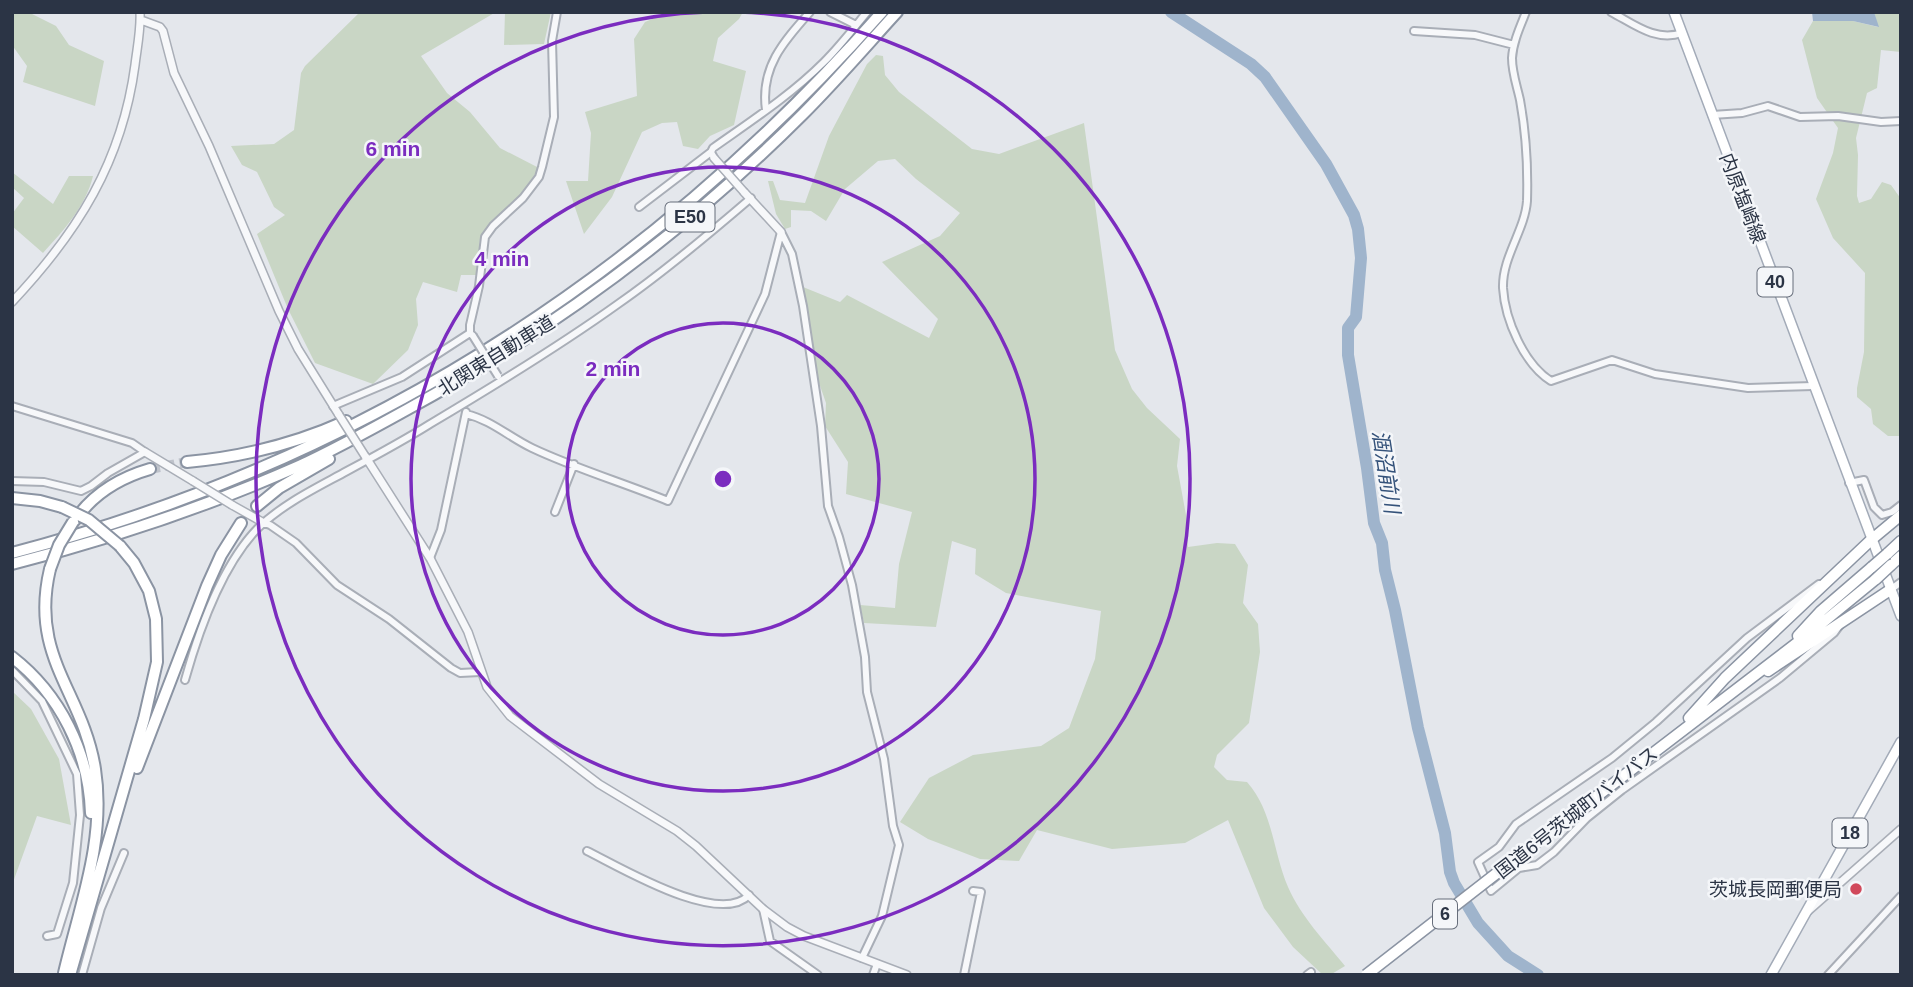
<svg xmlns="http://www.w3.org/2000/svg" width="1913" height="987" font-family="Helvetica,'Noto Sans JP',sans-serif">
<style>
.green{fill:#c9d6c5}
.water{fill:#9fb4cc}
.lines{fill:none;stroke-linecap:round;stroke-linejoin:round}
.river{stroke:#9fb4cc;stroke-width:12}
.motorway-tunnel{stroke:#bfc3cb;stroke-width:10;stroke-dasharray:10 5;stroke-linecap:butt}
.minor-casing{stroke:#a9aeb7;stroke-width:10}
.tertiary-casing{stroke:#a9aeb7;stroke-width:10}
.primary-casing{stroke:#a3abb8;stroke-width:12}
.trunk-casing{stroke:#8b94a3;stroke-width:13}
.motorway-casing{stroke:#8b94a3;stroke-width:14}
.minor{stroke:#f7f8fa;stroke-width:6}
.tertiary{stroke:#f7f8fa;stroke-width:7}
.primary{stroke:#fff;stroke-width:9}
.trunk{stroke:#fff;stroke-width:10}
.motorway{stroke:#fff;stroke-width:10}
.minor-bridge-casing{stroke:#a9aeb7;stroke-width:10;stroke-linecap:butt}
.tertiary-bridge-casing{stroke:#a9aeb7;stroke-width:10;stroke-linecap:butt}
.trunk-bridge-casing{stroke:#8b94a3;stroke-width:13;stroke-linecap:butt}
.motorway-bridge-casing{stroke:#8b94a3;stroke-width:14;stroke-linecap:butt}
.minor-bridge{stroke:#f7f8fa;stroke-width:6}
.tertiary-bridge{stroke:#f7f8fa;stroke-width:7}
.trunk-bridge{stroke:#fff;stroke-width:10}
.motorway-bridge{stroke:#fff;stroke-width:10}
.ring{fill:none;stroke:#7b2cbf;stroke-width:3.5}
.poi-dot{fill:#d1495b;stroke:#f4f6f9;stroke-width:2.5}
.labels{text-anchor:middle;stroke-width:5;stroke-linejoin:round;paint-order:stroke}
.shield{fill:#f4f6f9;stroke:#676e7b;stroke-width:2}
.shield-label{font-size:18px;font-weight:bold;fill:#2b3445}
.street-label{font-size:19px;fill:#2b3445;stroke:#f4f6f9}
.poi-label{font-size:19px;fill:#2b3445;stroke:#f4f6f9;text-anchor:end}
.water-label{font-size:21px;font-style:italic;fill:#34527a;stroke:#f4f6f9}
.centre{fill:#7b2cbf;stroke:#f4f6f9;stroke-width:3.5}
.ring-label{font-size:21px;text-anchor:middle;font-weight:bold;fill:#7b2cbf;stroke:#f4f6f9;stroke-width:5;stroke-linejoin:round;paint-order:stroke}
</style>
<rect width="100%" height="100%" fill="#e4e7ec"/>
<!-- green -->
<path class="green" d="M12 12H28L56 26 69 45 104 61 95 106 23 82 27 66 12 45Z
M360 12H496L421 56 447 93 470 112 500 148 539 168 521 197 489 224 480 239 477 275H461L457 292 423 282 416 299 418 325 408 350 373 384 315 363 288 309 257 234 285 215 274 207 257 172 242 165 231 146 274 144 294 130 301 73 305 66Z
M505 12H551L544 44 504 45Z
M670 12H743L739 19 718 38 713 61 746 71 734 125 710 136 698 149 683 146 677 122 662 123 642 132 612 197 584 234 566 181H588L591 133 585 112 637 96 634 39 645 22Z
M1874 12H1898L1901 15V52L1881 50 1877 88 1867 93 1856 138 1858 155 1857 196 1859 203 1871 199 1882 182 1891 185 1901 199V436H1888L1873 424 1871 409 1857 397V388L1864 352 1865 273 1833 238 1816 199 1833 153 1838 128 1817 98 1802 40 1813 21H1853L1878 27Z
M876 55 883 56 885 75 899 92 972 149 999 154 1084 123 1115 350 1132 389 1147 408 1180 439 1177 466 1186 515 1188 547 1217 543 1235 544 1248 565 1243 603 1258 624 1260 652 1249 723 1217 755 1214 767 1227 780 1247 782C1273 811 1273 852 1288 887 1301 917 1325 941 1345 966L1330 975H1323L1293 947 1264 908 1228 820 1185 843 1112 849 1037 830 1019 861 980 859 928 839 900 822 929 778 973 755 1041 746 1069 728 1095 659 1101 611 1006 593 975 574 976 549 952 541 936 627 864 623 860 605 895 608 899 564 912 512 846 494 848 462 825 426 826 403 818 380 803 287 840 302 847 295 929 338 938 319 882 262 940 236 960 213 916 179 895 159 878 161 845 189 826 221 811 211 791 210V227L785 229 776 214 768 181H773L780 200 805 203 829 136 867 64Z
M12 172 53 204 69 176H93C86 206 63 231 43 253L12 226V214L24 198 12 187Z
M12 691 31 709 59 759 71 825 37 816 12 885Z"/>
<!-- water -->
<path class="water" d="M1812 12H1874L1879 27 1853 21H1813Z"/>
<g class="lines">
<!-- river -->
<path class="river" d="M1171 12 1251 64 1265 77 1326 164 1354 215 1358 229 1361 258 1356 317 1348 328V355L1367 468 1374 523 1382 543 1385 570 1395 610 1418 728 1445 833 1450 872 1454 883 1478 923 1508 956 1538 975"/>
<!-- motorway-tunnel -->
<path class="motorway-tunnel" d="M150 469 187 462"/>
<!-- minor casing -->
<g class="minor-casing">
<path id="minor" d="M830 12 856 25
M1526 12C1520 27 1513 42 1512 58 1512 73 1517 86 1520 100 1526 133 1528 168 1527 201 1525 230 1502 257 1503 288 1505 320 1524 364 1551 381L1612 360 1655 374 1748 388 1813 386
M1611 12C1634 24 1655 42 1682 33
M1414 31 1475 35 1514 45
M766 110C760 68 783 42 810 12
M1712 115 1742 113 1768 106 1800 117 1838 116 1881 122 1901 121
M714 158 711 152 713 148C751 121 791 95 824 62 840 46 853 29 867 12
M639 207 711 152
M781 232 792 254 803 306 821 426 828 506 839 537 852 585 865 657 867 692 884 759 893 826 899 845 882 916 862 958
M473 336 470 333V325L479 286 485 237 493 226 523 198 539 177 542 167 554 117 552 41 557 12
M12 406 132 443 145 452 108 473 91 486 81 491 44 482 12 481
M333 406 402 377 470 333
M466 414C491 420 509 437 532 448 574 468 624 483 668 501L765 294 781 232
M1849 483 1864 480 1874 507 1882 515 1892 512 1901 505
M555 512 574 464
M264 523 270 525 296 543 337 585 389 619 451 668 460 673 480 672
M430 558 441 530 466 412
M1819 584 1747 638 1656 722 1612 758 1516 824 1499 847 1478 862 1491 891 1519 868 1537 865 1554 852 1587 818 1622 790 1780 678 1834 633 1840 625
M1890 590 1901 582
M12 670 42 701 77 774 80 815 73 883 57 934 47 936
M185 680C199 630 221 566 258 528 284 503 316 488 347 471 375 456 403 441 430 424 494 386 558 347 618 304 664 272 708 235 751 198
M587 851C618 866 719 927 749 895
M763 909 770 941 818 975
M82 975 101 908 124 853
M873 975 877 964
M964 975 981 892 973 891
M1307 975 1311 972
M1828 975 1901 896"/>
</g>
<!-- tertiary casing -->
<g class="tertiary-casing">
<path id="tertiary" d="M141 20 160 27 163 31 174 73 209 146 279 311 298 349 339 415
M744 192 781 232
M12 302C78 232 122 162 135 65 137 48 141 30 140 12
M145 452 193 481
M365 456 430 558 468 632 487 687 510 716 599 784 677 831 696 846 763 909 787 927 804 936 907 975
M232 505 264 523
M1807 912 1901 829"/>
</g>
<!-- primary casing -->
<g class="primary-casing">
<path id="primary" d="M1674 12 1901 616
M1771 975 1901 742"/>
</g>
<!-- trunk casing -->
<g class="trunk-casing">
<path id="trunk" d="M1887 554 1901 541
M1891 565 1901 556
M1798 636 1821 611 1872 567
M1768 671 1890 590
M1689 718 1725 678 1871 540 1901 515
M1524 852 1810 633 1876 579"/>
</g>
<!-- motorway casing -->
<g class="motorway-casing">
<path id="motorway" d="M187 462C242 457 295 444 346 421
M12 498 40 501 62 507
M257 506 279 488 329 459
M75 520C93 494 119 478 150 469
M12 553C357 463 647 278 882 12
M12 564C110 539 206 507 299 466 336 449 372 429 408 409 552 330 686 231 803 114 836 81 866 46 897 12
M50 569C29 657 83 692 95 769 106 839 80 905 64 973
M12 657C60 694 89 753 91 813
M137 768 207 586 221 555 241 523
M70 975 144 719 157 662 156 619 149 591 134 563 120 546"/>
</g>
<!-- minor -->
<use href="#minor" class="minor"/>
<!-- tertiary -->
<use href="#tertiary" class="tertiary"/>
<!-- primary -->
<use href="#primary" class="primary"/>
<!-- trunk -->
<use href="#trunk" class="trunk"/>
<!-- motorway -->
<use href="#motorway" class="motorway"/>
<!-- minor-bridge casing -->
<g class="minor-bridge-casing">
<path id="minor-bridge" d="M473 336 498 376"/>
</g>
<!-- tertiary-bridge casing -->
<g class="tertiary-bridge-casing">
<path id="tertiary-bridge" d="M714 158 744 192
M339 415 365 456
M193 481 232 505"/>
</g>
<!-- trunk-bridge casing -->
<g class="trunk-bridge-casing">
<path id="trunk-bridge" d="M1872 567 1887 554
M1876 579 1891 565
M1366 975 1524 852"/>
</g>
<!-- motorway-bridge casing -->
<g class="motorway-bridge-casing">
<path id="motorway-bridge" d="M62 507 89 520 120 546
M50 569 59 545 73 522"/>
</g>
<!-- minor-bridge -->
<use href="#minor-bridge" class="minor-bridge"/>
<!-- tertiary-bridge -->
<use href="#tertiary-bridge" class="tertiary-bridge"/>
<!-- trunk-bridge -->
<use href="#trunk-bridge" class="trunk-bridge"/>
<!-- motorway-bridge -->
<use href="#motorway-bridge" class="motorway-bridge"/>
</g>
<!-- distance rings -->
<g class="ring">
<circle cx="723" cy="479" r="156"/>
<circle cx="723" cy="479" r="312"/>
<path d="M739 12A467 467 0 1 1 707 12"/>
</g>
<!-- markers -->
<circle class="poi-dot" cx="1856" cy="889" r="7"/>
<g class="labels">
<!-- shield labels -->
<g class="shield">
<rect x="665.5" y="202.5" width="49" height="29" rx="5"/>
<rect x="1757.5" y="267.5" width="35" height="29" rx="5"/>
<rect x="1832.5" y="818.5" width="35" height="29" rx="5"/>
<rect x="1433" y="899.5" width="24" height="29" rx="5"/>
</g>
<g class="shield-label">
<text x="690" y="223">E50</text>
<text x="1775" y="288">40</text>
<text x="1850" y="839">18</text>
<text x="1445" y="920">6</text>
</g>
<!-- street labels -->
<g class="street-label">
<text transform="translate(1743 198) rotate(69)" y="7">内原塩崎線</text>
<text transform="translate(496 355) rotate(-32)" y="7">北関東自動車道</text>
<text transform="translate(1576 812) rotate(-38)" y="7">国道6号茨城町バイパス</text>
</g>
<!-- poi labels -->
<g class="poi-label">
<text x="1842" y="896">茨城長岡郵便局</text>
</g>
<!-- water labels -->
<g class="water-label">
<text transform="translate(1386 472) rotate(81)" y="7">涸沼前川</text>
</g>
</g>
<circle cx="723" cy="479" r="10" class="centre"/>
<g class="ring-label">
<text x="393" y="156">6 min</text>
<text x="502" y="266">4 min</text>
<text x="613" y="376">2 min</text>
</g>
<!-- border -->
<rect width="1913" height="987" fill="none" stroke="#2b3445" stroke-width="28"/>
</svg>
